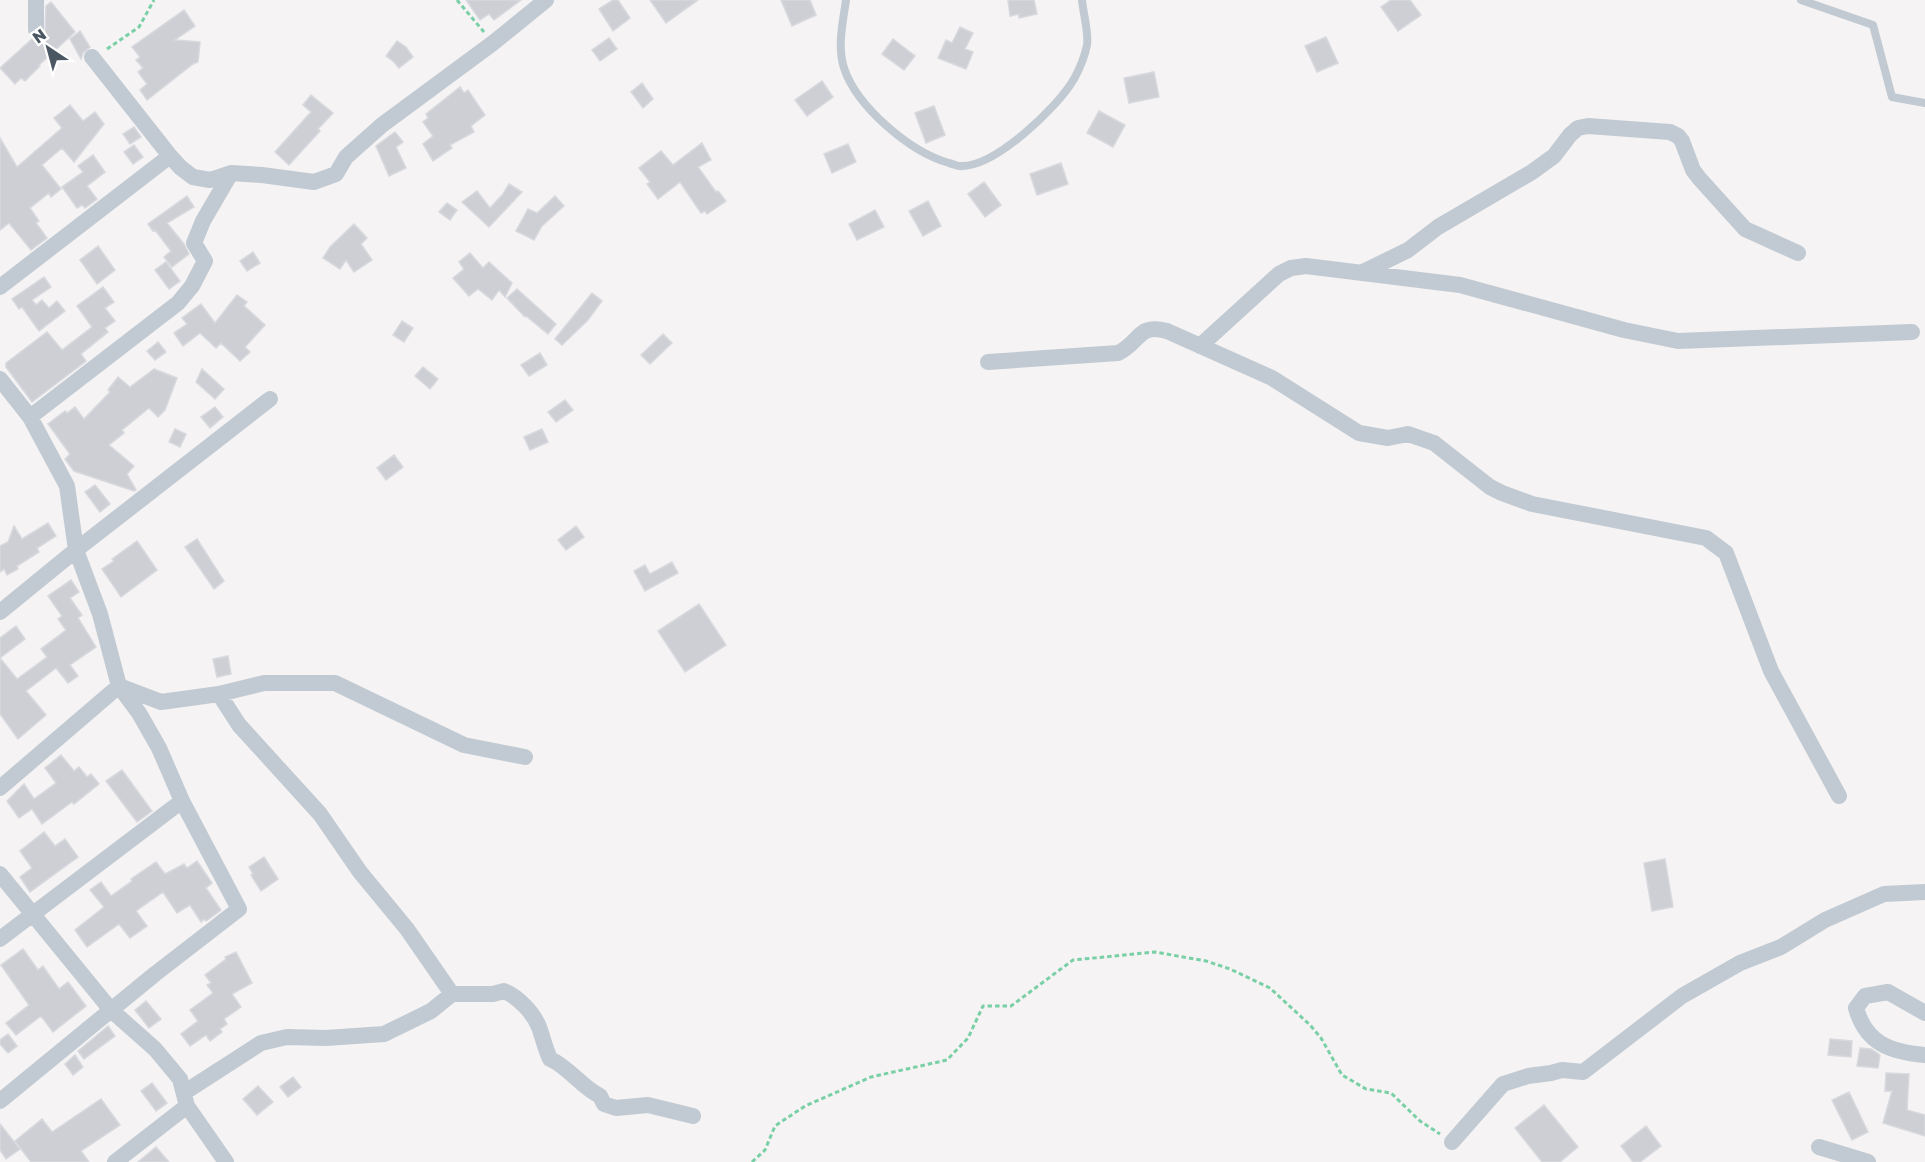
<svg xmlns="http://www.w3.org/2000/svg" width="1925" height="1162" font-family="'Golos Text',sans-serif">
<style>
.building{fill:#cdcfd5;stroke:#d7d9de;stroke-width:1.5}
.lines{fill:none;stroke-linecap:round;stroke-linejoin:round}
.path{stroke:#7ad0a6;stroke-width:3;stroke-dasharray:4.5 3;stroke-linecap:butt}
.lane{stroke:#c1cad2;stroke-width:8}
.street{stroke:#c1cad2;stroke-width:16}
</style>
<rect width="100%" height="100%" fill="#f5f3f3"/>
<!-- building -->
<path class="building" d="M466 0H521L494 20 489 14 480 20Z
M613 0H618L630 18 613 31 599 9Z
M650 0H698L666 23Z
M781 0H810L816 15 792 26Z
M1008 0H1034L1037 14 1019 18V14L1010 16Z
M1391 0H1410L1421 15 1398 31 1381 7Z
M51 2 75 32 39 65 40 66 25 81 21 78 15 84 0 68 32 39H41L45 36 46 6Z
M184 10 195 26 175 40 200 42 198 62 193 64 147 100 140 90 147 84 138 72 143 68 136 60 140 57 132 47Z
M960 27 973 33 965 49 973 52 966 69 938 58 946 40 952 43Z
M80 31 90 47 83 53 81 59 70 39Z
M1326 37 1338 63 1317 72 1305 46Z
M609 38 617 49 600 61 592 50Z
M893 39 915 56 904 70 882 54Z
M397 41 406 47 413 57 399 68 393 61 386 56Z
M1154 72 1159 97 1129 103 1124 78Z
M822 81 833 97 807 116 795 100Z
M642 83 653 99 643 108 631 92Z
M460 87 464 93 468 90 485 115 471 126 474 132 450 145 452 148 433 161 423 144 433 136 423 122 428 118 426 114Z
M311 95 333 113 318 129 320 131 289 165 275 152 311 112 303 105Z
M70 105 83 121 95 112 104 124 74 162 62 148 42 165 61 189 51 197 49 193 30 208 39 221 36 223 47 238 31 250 9 223 0 230V138L17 167 62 128 54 118Z
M934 106 945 135 926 143 915 113Z
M1099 111 1125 125 1113 147 1087 133Z
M134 127 141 137 130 144 123 134Z
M395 132 403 142 396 147 406 168 389 176 376 146Z
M702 143 711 160 698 167 716 192 718 191 726 201 707 214 705 211 701 213 680 182 658 199 647 184 650 182 639 168 661 151 673 165Z
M848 144 856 162 832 173 824 154Z
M134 145 143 157 133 164 124 152Z
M93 155 105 172 87 186 97 199 85 208 82 205 77 208 62 187 83 172 78 166Z
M1061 163 1068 184 1037 195 1030 174Z
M984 182 1001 205 985 217 968 194Z
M509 184 522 192 489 227 462 202 477 191 490 208 503 194Z
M187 196 194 207 167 223 184 244 189 254 172 267 164 257 171 251 155 230 153 231 148 224Z
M555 196 564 206 542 226 534 240 516 231 528 209 537 213Z
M928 201 941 226 923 236 909 211Z
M447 203 457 210 450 220 439 212Z
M875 210 884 227 857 240 849 224Z
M354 224 367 238 361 244 372 260 354 272 346 260 340 269 323 258 330 247Z
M98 246 115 270 97 284 80 260Z
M253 252 260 263 247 271 240 261Z
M470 253 483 268 489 262 512 283 505 297 499 290 492 300 478 289 469 296 453 278 464 269 459 262Z
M166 262 180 281 169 289 155 270Z
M44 277 51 287 32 300 36 305 42 300 49 308 57 301 65 311 39 331 22 307 19 309 12 299Z
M103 287 114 302 105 308 115 321 105 328 108 332 81 354 86 361 32 402 6 367V363L47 332 62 350 92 327 77 306Z
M517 289 556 324 548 334 526 316 525 317 507 298Z
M592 293 602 301 588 320 562 345 555 339Z
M237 295 247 302 244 306 265 325 245 347 250 352 240 361 221 343 216 348 200 333 183 346 174 333 187 324 182 318 201 304 215 323Z
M402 321 413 328 404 342 393 335Z
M663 334 672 343 650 364 641 355Z
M158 342 166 352 155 360 147 351Z
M540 353 547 365 529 376 521 365Z
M423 367 438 379 430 389 415 376Z
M154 369 177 378 165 410 158 417 149 408 122 430 124 433 109 445 134 466 127 474 136 490 134 491 74 471 65 459 70 454 48 424 65 411 67 413 75 407 84 419 110 392 108 390 118 377 130 387Z
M202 369 224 389 215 399 196 382Z
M565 400 573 410 556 422 548 412Z
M215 407 223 417 210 428 201 417Z
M175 429 186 434 180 447 169 442Z
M542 429 548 442 530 450 524 437Z
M394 455 403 467 386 480 377 468Z
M95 485 110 504 100 512 85 492Z
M48 523 56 536 37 548 39 552 17 566 18 569 7 575 4 569 0 572V546L8 542 14 526 22 539Z
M576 526 584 537 566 550 558 540Z
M197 539 224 581 214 589 185 547Z
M137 541 157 570 121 597 102 569 114 561 112 559Z
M672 562 678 573 645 591 634 571 645 565 650 574Z
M71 580 79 592 70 598 82 615 78 618 96 647 70 665 78 676 68 683 56 668 26 691 46 715 18 739 0 714V638L16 626 25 639 0 658 17 679 47 657 41 649 66 630 58 619 62 616 48 596Z
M699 604 726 645 685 672 658 631Z
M228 656 231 674 217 677 213 659Z
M61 755 74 771 79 767 87 777 91 774 99 784 74 804 72 802 42 824 32 809 19 818 7 801 24 784 34 799 56 783 45 768Z
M122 770 152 811 137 822 106 781Z
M44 832 55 846 65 839 78 857 30 892 20 877 32 868 20 851Z
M264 857 278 879 261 891 251 875 253 874 249 867Z
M1665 859 1673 907 1652 911 1644 863Z
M197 861 212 883 206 888 221 910 206 921 204 919 201 922 190 905 177 913 163 892 136 911 147 926 130 938 119 924 87 947 75 930 104 907 90 890 101 882 111 896 132 881 131 879 156 862 165 874 184 864 187 868Z
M23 949 38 970 43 966 59 989 68 982 86 1006 53 1032 41 1016 16 1035 6 1023 29 1005 1 965Z
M236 952 252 983 232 994 241 1007 224 1019 227 1024 220 1029 222 1032 210 1041 206 1035 190 1046 181 1034 198 1021 190 1010 213 993 207 985 211 983 205 975 226 959 225 957Z
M146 1001 161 1019 149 1028 135 1010Z
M108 1026 115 1036 84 1059 78 1051Z
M8 1034 17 1046 8 1053 0 1044V1040Z
M1830 1039 1852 1041 1851 1057 1828 1055Z
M1860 1048 1871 1049 1880 1055 1878 1068 1857 1066Z
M75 1055 83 1067 73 1075 65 1064Z
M1886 1073 1909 1074 1907 1110 1925 1115V1136L1883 1123 1892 1091H1885Z
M293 1077 301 1087 288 1097 280 1087Z
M152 1083 167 1103 156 1111 141 1091Z
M258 1086 273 1102 257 1115 243 1099Z
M1849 1092 1868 1132 1852 1140 1832 1100Z
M101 1099 120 1125 81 1151 89 1162H31L15 1141 42 1119 52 1132Z
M1544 1105 1578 1147 1560 1162H1542L1515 1128Z
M0 1124 20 1149 6 1159 0 1150Z
M1646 1126 1661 1146 1640 1162H1633L1621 1146Z
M156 1147 169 1162H138Z"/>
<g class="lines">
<!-- path -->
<path class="path" d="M457 0 484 32
M107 49 139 27 154 0
M752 1162 765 1150 775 1126 805 1106 871 1077 947 1060 968 1038 983 1006H1011L1073 960 1155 952 1206 961 1230 969 1270 988 1310 1025 1321 1038 1342 1075 1366 1089 1391 1093 1420 1121 1440 1134"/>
<!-- lane -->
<path class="lane" d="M846 0C843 22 837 46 844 68 857 107 910 152 949 163 953 164 958 167 962 166 996 166 1058 107 1074 79 1079 70 1085 55 1087 45 1089 34 1083 12 1082 0
M1801 0 1873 25 1892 97 1925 103"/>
<!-- street -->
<path class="street" d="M36 0V30
M92 57 170 156 181 168 193 177 210 180 231 173 262 175 314 182 336 174 346 157 382 125 493 43 546 0
M1363 272 1408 250 1438 227 1532 172 1554 156 1570 135 1578 128 1588 126 1670 132 1678 136 1682 141 1693 170 1699 178 1745 229 1798 253
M0 287 170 156
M1200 346 1279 274 1291 268 1306 266 1460 285 1624 330 1678 341 1912 332
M988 362 1118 353C1141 342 1137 323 1167 331L1272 378 1359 433 1388 438 1408 434 1434 443 1490 487 1502 493 1532 504 1706 538 1726 553 1771 671 1839 796
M0 379 30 417 67 486 76 550 100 614 119 686 139 713 159 748 182 801 239 909 155 974 0 1101
M30 417 178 303 192 286 205 261 194 243 203 221 231 173
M0 612 76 550 270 399
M219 694 239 725 320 814 360 872 407 929 452 994
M0 788 119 686 161 702 219 694 264 683H335L464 745 525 757
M0 874 111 1010 155 1049 180 1079 187 1106 226 1162
M0 939 182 801
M1925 1013 1888 992 1865 996 1856 1008C1866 1044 1891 1052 1925 1055
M185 1092 261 1043 287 1037 326 1038 384 1034 431 1011 452 994H493L504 991C518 997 533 1012 539 1027 543 1038 545 1048 550 1059 569 1067 581 1087 600 1096L604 1104 616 1108 648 1105 693 1116
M1452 1142 1503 1084 1528 1076 1551 1073 1562 1070 1583 1072 1682 996 1740 963 1781 947 1825 920 1884 894 1925 892
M1819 1147 1868 1162
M115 1162 187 1106"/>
</g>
<!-- north arrow -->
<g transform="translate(48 48) rotate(324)" stroke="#ffffff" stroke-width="4.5" paint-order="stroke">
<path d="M0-4.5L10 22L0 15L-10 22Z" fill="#4a5661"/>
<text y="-9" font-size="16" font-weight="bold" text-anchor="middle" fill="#4a5661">N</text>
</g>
</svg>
